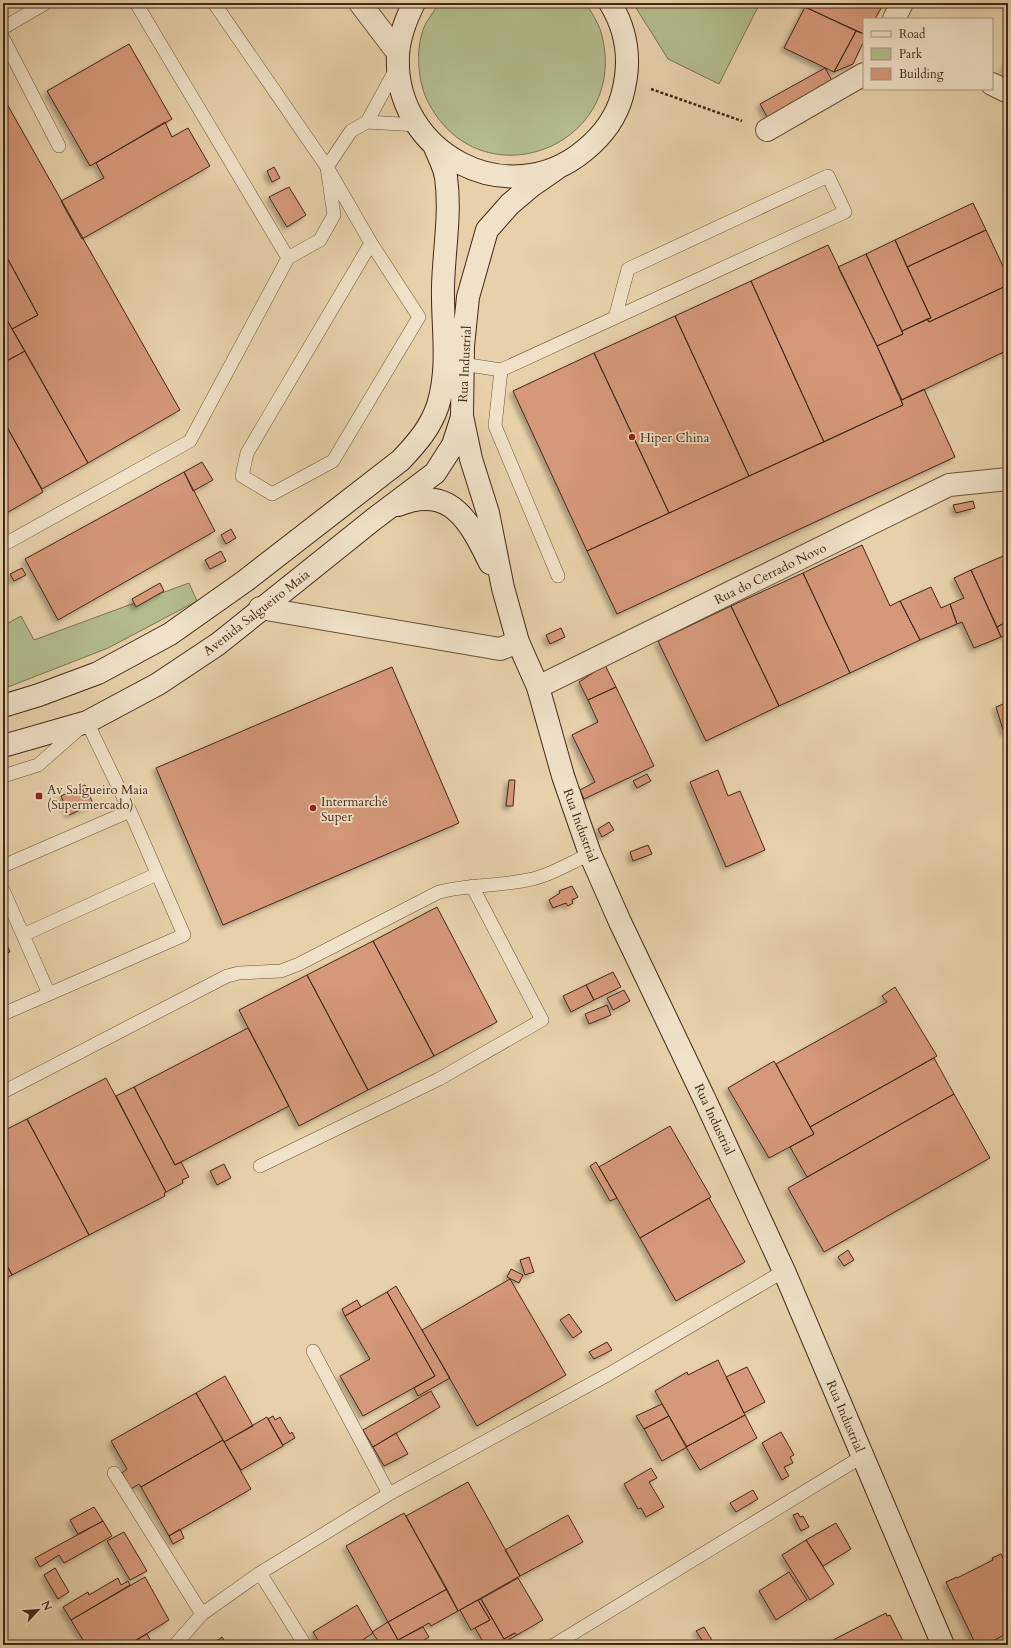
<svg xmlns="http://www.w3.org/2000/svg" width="1011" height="1648" font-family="Cardo,serif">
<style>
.green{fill:#b3bc8b;stroke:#7b7251}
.building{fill:#d59879;stroke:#432817;filter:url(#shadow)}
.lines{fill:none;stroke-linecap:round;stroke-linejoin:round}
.lane-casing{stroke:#6c523c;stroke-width:14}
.street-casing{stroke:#6c523c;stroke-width:24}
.secondary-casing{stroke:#432817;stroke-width:24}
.path{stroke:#432817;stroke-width:2.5;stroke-dasharray:3 2;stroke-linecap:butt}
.lane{stroke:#f0e1c8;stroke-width:13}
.street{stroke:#f0e1c8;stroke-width:22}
.secondary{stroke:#f0e1c8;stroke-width:22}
.poi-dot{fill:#8f2418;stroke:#f0e1c8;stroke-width:1.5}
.labels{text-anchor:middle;stroke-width:3.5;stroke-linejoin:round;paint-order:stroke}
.street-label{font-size:13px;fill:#432817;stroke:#f0e1c8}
.poi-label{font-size:13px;fill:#432817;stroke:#f0e1c8;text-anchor:start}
</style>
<defs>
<filter id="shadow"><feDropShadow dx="-3.5" dy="3.5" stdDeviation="2" flood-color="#0004"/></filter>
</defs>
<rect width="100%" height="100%" fill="#e8d1aa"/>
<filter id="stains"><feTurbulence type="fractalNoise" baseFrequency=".005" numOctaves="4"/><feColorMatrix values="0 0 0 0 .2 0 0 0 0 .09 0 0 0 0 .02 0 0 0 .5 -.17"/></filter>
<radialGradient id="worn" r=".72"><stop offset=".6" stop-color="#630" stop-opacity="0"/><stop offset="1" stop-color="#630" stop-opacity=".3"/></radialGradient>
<!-- green -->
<path class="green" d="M439 3H586C591 12 598 22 601 32 633 146 479 206 427 100 417 79 415 44 426 23 430 16 435 10 439 3Z
M633 3H760L719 84 668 59Z
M189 583 197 601 108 648 3 689V626L21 616 34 640Z"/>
<!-- building -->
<path class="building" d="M807 3H884L875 19H864V34L805 7Z
M805 7 856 31 834 72 784 48Z
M856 31 864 34V41L853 64 834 72Z
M129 44 172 119 90 166 47 91Z
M1008 61V72L1004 70Z
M825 68 837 89 770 122 760 104Z
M3 97 180 410 88 463 12 329 38 315 3 250Z
M165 122 172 137 188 128 210 166 82 239 61 201 104 178 96 163Z
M274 167 280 178 272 182 267 171Z
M289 187 306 215 287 227 269 197Z
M973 203 986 230 907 267 895 240Z
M986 230 1008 277V285L929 322 927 319 931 318 907 267Z
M895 240 931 318 902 331 866 254Z
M828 245 877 346 903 405 824 442 751 281Z
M3 250 38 315 12 329 3 313Z
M866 254 903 334 877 346 838 267Z
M751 281 824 442 749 476 675 316Z
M1008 285V350L902 400 877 346 903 334 902 331 927 319 929 322Z
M3 313 25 351 3 363Z
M675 316 749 476 669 513 594 353Z
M25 351 88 463 42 489 3 420V363Z
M594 353 669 513 587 551 513 391Z
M924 389 955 457 617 614 587 551 903 405 901 400Z
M3 420 43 492 3 515Z
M202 462 213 480 193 491 184 472Z
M184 472 215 531 58 620 25 559Z
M973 501 975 508 956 513 953 505Z
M231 529 236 538 226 544 221 535Z
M862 545 890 606 900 601 920 640 850 673 803 573Z
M221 551 226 561 210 569 205 560Z
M1008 554V621L997 627 971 570Z
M22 568 26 575 14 581 10 574Z
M971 570 1001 637 974 648 962 622 957 624 950 604 964 598 954 578Z
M803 573 850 673 779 706 731 606Z
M160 583 164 591 136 607 132 599Z
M931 587 941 608 950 604 957 624 920 640 900 601Z
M731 606 779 706 706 741 658 641Z
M1008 621V634L1001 637 997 627Z
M561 628 565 637 550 644 546 635Z
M605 665 616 687 588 700 579 682Z
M392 667 459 823 223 925 156 768Z
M616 687 654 766 584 799 580 790 595 782 572 735 598 722 588 700Z
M1008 702V731L1004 733 996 707Z
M718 770 728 796 740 791 765 850 726 867 690 782Z
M647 774 651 781 637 788 633 781Z
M509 780H515L513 806H506Z
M85 785 93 804 69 815 61 796Z
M609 822 614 830 602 837 598 829Z
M648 845 652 854 633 861 630 852Z
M572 886 578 897 572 900 573 903 568 906 566 903 553 908 549 900 560 893 559 891Z
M437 907 497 1022 434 1056 373 941Z
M3 935 10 952 3 955Z
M373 941 434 1056 368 1090 307 975Z
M613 972 621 987 594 1000 586 985Z
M307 975 368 1090 299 1126 239 1010Z
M586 985 594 1000 571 1012 563 996Z
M895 987 937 1056 810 1127 776 1064 887 1002 882 996Z
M624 990 630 1001 613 1010 607 998Z
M607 1005 611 1015 589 1024 585 1014Z
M248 1028 289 1106 175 1165 134 1087Z
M934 1058 954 1094 807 1177 790 1147 814 1134 810 1127Z
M774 1061 814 1134 769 1158 728 1088Z
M106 1078 166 1192 164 1193 165 1196 89 1235 27 1119Z
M134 1087 175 1165 181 1162 189 1177 182 1180 183 1183 166 1192 116 1096Z
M954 1094 990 1158 824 1252 788 1188Z
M27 1119 89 1235 12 1275 3 1258V1131Z
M670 1126 711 1197 640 1238 599 1167Z
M596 1162 617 1198 610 1201 590 1166Z
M224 1164 231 1178 217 1185 210 1171Z
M709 1198 745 1262 676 1301 640 1238Z
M848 1250 854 1260 844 1266 838 1257Z
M529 1257 534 1272 525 1275 520 1260Z
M3 1258 12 1275 3 1280Z
M511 1269 523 1275 519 1283 507 1277Z
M510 1279 566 1375 477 1426 422 1330Z
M396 1286 450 1378 418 1396 414 1388 435 1376 387 1292Z
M387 1292 435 1376 363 1416 340 1376 370 1359 345 1316Z
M357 1300 361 1307 345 1316 342 1309Z
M569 1314 582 1332 573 1338 560 1320Z
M607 1342 612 1350 594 1359 589 1352Z
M718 1360 745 1415 686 1447 655 1391 687 1372 688 1375Z
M747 1367 765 1402 744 1413 726 1377Z
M225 1376 253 1426 224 1442 196 1393Z
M431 1391 440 1407 373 1447 363 1430Z
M196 1393 223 1440 141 1487 139 1484 131 1489 122 1473 127 1469 111 1441Z
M662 1404 669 1416 644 1429 636 1416Z
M745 1415 757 1438 700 1470 686 1447Z
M273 1416 275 1420 280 1417 290 1434 292 1432 295 1438 283 1445 268 1419Z
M669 1416 687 1447 662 1461 644 1429Z
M267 1417 283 1446 241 1470 224 1442Z
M781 1432 794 1455 790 1457 793 1463 784 1467 789 1476 782 1480 762 1443Z
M396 1433 408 1454 384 1466 373 1447Z
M223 1440 251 1489 169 1536 141 1487Z
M651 1468 657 1478 649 1482 664 1507 646 1517 641 1508 638 1509 624 1484Z
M468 1482 520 1576 458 1611 406 1516Z
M753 1490 758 1499 736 1512 730 1503Z
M94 1507 103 1521 78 1534 70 1520Z
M404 1513 447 1589 388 1622 346 1546Z
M798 1513 800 1517 803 1516 809 1527 801 1531 793 1515Z
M568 1515 583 1542 520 1576 505 1550Z
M103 1521 112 1536 64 1563 59 1555 40 1567 35 1558Z
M836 1523 851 1549 823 1566 806 1540Z
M180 1529 184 1538 173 1544 169 1536Z
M124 1532 147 1571 130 1580 107 1541Z
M806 1540 834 1584 810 1600 782 1555Z
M1001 1554 1008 1569V1633L985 1645H981L979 1642 975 1643 946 1582 957 1577V1578L993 1560 992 1558Z
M55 1568 69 1592 58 1599 44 1575Z
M789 1572 807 1600 776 1620 759 1591Z
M145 1577 169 1620 128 1645H86L71 1620Z
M118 1578 121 1585 128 1581 130 1585 71 1620 63 1607 88 1592 89 1595Z
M518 1578 543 1620 517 1635 515 1633 504 1639 481 1599Z
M447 1589 458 1611 431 1626 429 1623 398 1640 388 1622Z
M481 1599 504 1639 515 1633 517 1635 508 1640 511 1645H485L475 1628 490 1620 478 1600Z
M478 1600 490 1620 471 1630 460 1610Z
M357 1605 373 1633 355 1645H321L313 1632Z
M886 1613 887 1616 890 1615 905 1645H831L834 1643 833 1640Z
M388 1622 398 1640 423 1627 429 1637 416 1645H404L403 1643 400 1645H381L372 1632Z
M704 1627 715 1645H701L700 1642 702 1640 696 1631Z
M147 1634 153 1645H128L145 1635Z
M222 1637 227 1645H211Z"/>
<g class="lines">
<!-- lane casing -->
<g class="lane-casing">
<path id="lane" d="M136 3 288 258 320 240 334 215 327 167 351 131 367 122
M214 3 327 167 371 243 419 317 333 461 272 494 242 476 247 453 371 243
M3 28 46 3
M3 38 59 146
M398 65 367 122 417 125
M456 363 501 370 845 212 828 176 628 269 615 318
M501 370 495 426 558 576
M3 545 190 441 288 258
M3 776 38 765 87 722 130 811 184 935 49 994 3 890
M3 866 130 811
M23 935 157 874
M3 1014 49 994
M3 1092 227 976 239 973 281 971 299 964 439 892C466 885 494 886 522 881 546 878 568 864 590 854
M260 1166 439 1079 542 1020 472 886
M313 1351 389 1494
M114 1473 202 1614
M260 1573 305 1645
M175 1645 202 1614 260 1573 389 1494 609 1374 784 1271
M554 1645 863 1456"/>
</g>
<!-- street casing -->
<g class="street-casing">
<path id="street" d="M360 3 398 53
M894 19 902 3
M992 84 1008 92
M767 130 864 74
M260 608 500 649 518 642
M538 687 949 485 1008 479"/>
</g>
<!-- secondary casing -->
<g class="secondary-casing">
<path id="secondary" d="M414 3C406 19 399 36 398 55 393 154 509 214 585 150 602 136 616 118 622 96 631 64 628 32 610 3
M556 169 530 187 510 204 487 230 468 297 463 346 462 416 471 459 488 513 503 588 518 642 538 687 563 776 590 854 620 922 705 1100 784 1271 943 1645
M398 505C451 484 470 522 490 563
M3 706 39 695 98 673 170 634 245 581 401 460C417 443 431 427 438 405 450 366 442 326 443 286 444 250 451 213 446 177 444 166 438 155 434 145
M3 746 87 722 158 684 218 644 374 519 435 473 453 445 462 417"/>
</g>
<!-- path -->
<path class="path" d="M651 89 742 121"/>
<!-- lane -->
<use href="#lane" class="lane"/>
<!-- street -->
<use href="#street" class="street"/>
<!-- secondary -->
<use href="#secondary" class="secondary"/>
</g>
<!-- markers -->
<g class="poi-dot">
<circle cx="632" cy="437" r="4"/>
<rect x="35" y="792" width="8" height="8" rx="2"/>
<circle cx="313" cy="808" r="4"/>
</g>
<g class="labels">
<!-- street labels -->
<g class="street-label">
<text transform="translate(464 364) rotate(-87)" y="5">Rua Industrial</text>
<text transform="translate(770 573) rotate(-26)" y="5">Rua do Cerrado Novo</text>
<text transform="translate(256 612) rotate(-38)" y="5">Avenida Salgueiro Maia</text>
<text transform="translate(581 825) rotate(70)" y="5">Rua Industrial</text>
<text transform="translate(715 1119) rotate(65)" y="5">Rua Industrial</text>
<text transform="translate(846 1416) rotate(67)" y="5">Rua Industrial</text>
</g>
<!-- poi labels -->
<g class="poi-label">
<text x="640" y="442">Hiper China</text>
<text x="47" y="794">Av Salgueiro Maia<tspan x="47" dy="15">(Supermercado)</tspan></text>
<text x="321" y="806">Intermarché<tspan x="321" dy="15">Super</tspan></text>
</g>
</g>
<!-- margin -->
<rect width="1011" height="1648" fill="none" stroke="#e8d1aa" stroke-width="16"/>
<rect x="4" y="4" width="1003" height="1640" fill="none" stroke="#432817" stroke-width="2"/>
<rect x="8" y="8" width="995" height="1632" fill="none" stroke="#432817"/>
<!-- legend -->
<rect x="863" y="18" width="130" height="72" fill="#f0e1c8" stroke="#ab9781"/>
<rect x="871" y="31" width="20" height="6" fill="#f0e1c8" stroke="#ab9781"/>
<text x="899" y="38" font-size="12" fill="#432817">Road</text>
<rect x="871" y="48" width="20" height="12" fill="#b3bc8b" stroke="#ab9781"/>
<text x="899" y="58" font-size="12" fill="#432817">Park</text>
<rect x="871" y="68" width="20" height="12" fill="#d59879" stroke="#ab9781"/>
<text x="899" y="78" font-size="12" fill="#432817">Building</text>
<!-- north arrow -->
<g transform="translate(38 1610) rotate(64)" stroke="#f0e1c8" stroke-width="3" paint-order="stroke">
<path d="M0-3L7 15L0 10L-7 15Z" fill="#432817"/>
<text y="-6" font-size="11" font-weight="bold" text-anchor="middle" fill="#432817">N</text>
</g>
<rect width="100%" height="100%" filter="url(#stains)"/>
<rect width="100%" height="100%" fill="url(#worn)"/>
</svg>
